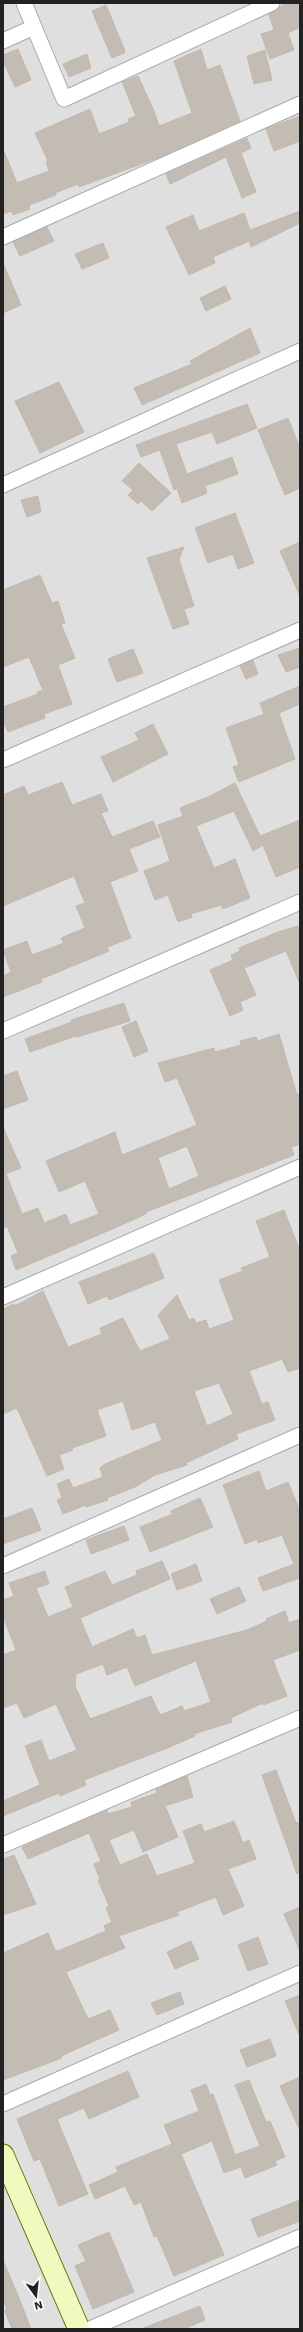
<svg xmlns="http://www.w3.org/2000/svg" width="303" height="2332" font-family="'Work Sans',sans-serif">
<style>
.residential{fill:#e0dfdf}
.building{fill:#c3bcb5;stroke:#c3b8ab;fill-rule:evenodd}
.lines{fill:none;stroke-linecap:round;stroke-linejoin:round}
.minor-casing{stroke:#a9a9a9;stroke-width:17}
.secondary-casing{stroke:#637b06;stroke-width:23}
.minor{stroke:#fff;stroke-width:15}
.secondary{stroke:#f1f9bf;stroke-width:21}
</style>
<rect width="100%" height="100%" fill="#f2f0e9"/>
<!-- residential -->
<path class="residential" d="M3 3H300V2329H3Z"/>
<!-- building -->
<path class="building" d="M286 3H300V27L288 33 294 50 270 59 261 34 274 30 269 14Z
M106 5 125 51 124 53 112 58 92 11Z
M18 49 31 80 15 87 3 61V55Z
M201 49 207 70 220 65 240 121 160 157 79 187 78 184 55 193 56 195 29 205 30 209 13 215 11 211 3 214V149L17 183 49 171 46 162 48 161 35 133 90 109 99 134 129 122 128 119 136 116 122 82 138 76 154 111 159 126 192 113 174 61Z
M265 50 272 80 254 84 247 56Z
M87 54 91 68 69 77 63 64Z
M300 116V141L274 151 266 129Z
M247 138 251 148 241 153 256 192 242 198 226 157 170 184 166 174Z
M300 211V223L251 247 249 241 213 257 215 263 189 275 166 227 193 215 199 231 244 213 250 230Z
M47 227 54 241 20 256 13 242Z
M103 243 109 258 82 269 75 254Z
M3 263 21 305 3 313Z
M225 286 231 299 206 311 200 298Z
M250 328 260 353 142 405 134 388 192 364 190 361Z
M59 382 84 432 40 453 15 401Z
M247 404 257 428 217 444 212 432 176 444 187 474 232 457 238 474 205 486 207 493 182 503 177 488 174 490 160 450 141 457 136 445Z
M288 418 300 448V488L285 495 258 430Z
M139 463 171 493 152 511 141 501 138 504 128 495 133 490 122 481Z
M38 496 41 512 27 517 21 500Z
M235 513 254 563 238 569 233 554 208 563 195 528Z
M300 542V596L280 551Z
M184 547 179 559 194 606 184 609 189 624 173 629 147 558Z
M40 575 52 603 58 601 65 623 61 624 75 658 58 665 72 704 44 714 45 718 8 732 3 720V707L38 694 37 692 43 690 29 657 3 667V590Z
M300 648V667L286 672 278 655Z
M133 649 143 673 117 682 108 659Z
M253 660 258 674 246 679 240 666Z
M300 686V704L279 713 295 759 239 782 233 767 239 765 226 728 264 714 260 703Z
M153 724 168 754 113 782 101 757 139 740 135 733Z
M62 782 72 805 101 794 108 811 101 813 112 837 153 821 160 837 129 849 138 871 110 882 131 938 107 947 109 951 41 979 42 982 3 997V976L11 972 3 950 27 941 32 955 64 943 61 938 85 928 76 906 85 903 74 876 3 906V795L24 786 28 795Z
M235 783 260 836 300 820V867L276 877 263 845 253 851 234 811 196 826 214 868 235 859 250 898 223 909 221 905 191 914 192 917 178 922 168 895 155 900 144 871 170 861 158 825 183 816 180 808 210 796Z
M298 926 300 934V984L286 951 244 968 256 995 240 1002 243 1010 230 1016 210 970 233 960 231 955 240 951 239 948 278 932Z
M124 1003 130 1021 77 1037 76 1036 30 1052 25 1039 72 1022 71 1020Z
M136 1021 148 1051 134 1057 122 1027Z
M279 1034 297 1095 300 1094V1144L291 1147 294 1155 146 1212V1214L117 1227 16 1270 11 1256 18 1253 7 1226 3 1228V1127L21 1168 6 1174 22 1214 38 1208 44 1223 66 1214 70 1225 99 1214 85 1181 59 1192 46 1161 115 1132 122 1155 197 1125 177 1078 165 1082 158 1063 214 1048 215 1052 241 1045 240 1041 256 1037 258 1041ZM187 1146 199 1176 169 1189 158 1158Z
M17 1071 28 1100 3 1109V1076Z
M284 1210 300 1251V1368L288 1372 282 1359 249 1371 262 1404 268 1402 275 1420 236 1434 238 1439 186 1463 187 1465 155 1475 135 1487 107 1498 108 1500 86 1507V1505L63 1514 57 1500 62 1498 57 1484 69 1479 73 1488 103 1477 100 1468 105 1464 162 1440 155 1422 132 1430 123 1401 97 1410 106 1436 72 1448 73 1450 59 1455 64 1469 47 1476 17 1408 3 1414V1309L14 1304 15 1306 43 1291 68 1347 102 1334 100 1328 123 1318 140 1351 170 1339 158 1315 177 1295 189 1320 194 1318 196 1323 206 1320 209 1329 234 1320 219 1280 243 1271 241 1268 270 1257 256 1221ZM219 1383 233 1414 207 1426 194 1391Z
M154 1253 164 1278 109 1300 107 1296 88 1304 79 1282Z
M259 1471 266 1491 288 1482 300 1511V1578L263 1591 258 1578 294 1564 282 1535 258 1543 257 1539 245 1544 223 1485Z
M200 1498 213 1527 150 1552 140 1527 173 1514 171 1511Z
M32 1508 41 1530 3 1544V1519Z
M124 1526 129 1540 91 1554 86 1540Z
M162 1561 170 1579 80 1618 92 1647 133 1629 137 1638 145 1635 152 1655 247 1630 267 1621 266 1619 285 1611 289 1623 300 1619V1650L273 1660 287 1696 263 1705V1703L231 1718 232 1722 194 1734 195 1736 165 1749 84 1780 86 1785 60 1796 59 1793 3 1816V1801L40 1785 25 1746 41 1740 49 1761 77 1750 56 1704 24 1718 17 1703 3 1708V1655L16 1650 3 1616V1600L14 1596 9 1583 45 1571 49 1584 36 1588 48 1617 73 1607 65 1587 105 1571 112 1585 137 1575 136 1571ZM196 1661 211 1702 184 1711 182 1706 160 1715 151 1696 90 1719 75 1686 76 1674 103 1664 107 1675 127 1667 135 1686Z
M196 1564 202 1581 177 1590 171 1574Z
M239 1587 246 1601 217 1614 210 1599Z
M276 1770 296 1823 300 1822V1873L297 1874 262 1775Z
M187 1776 193 1797 165 1806 178 1837 143 1852 134 1830 109 1840 120 1865 147 1854 157 1876 195 1863 183 1831 201 1824 204 1832 234 1821 243 1843 249 1840 256 1859 228 1869 244 1906 223 1915 216 1897 177 1912 179 1915 119 1936 125 1948 66 1972 88 2019 110 2010 119 2030 61 2056 62 2058 3 2080V1953L48 1933 55 1950 58 1951 106 1931 104 1926 112 1922 106 1908 109 1906 98 1880 100 1879 94 1864 101 1861 89 1833 28 1859 22 1847 107 1810 108 1814 132 1807 131 1802 157 1793 156 1789Z
M14 1855 36 1904 3 1915V1859Z
M300 1907V1951L284 1914Z
M258 1937 268 1964 248 1971 238 1945Z
M191 1941 199 1959 175 1969 167 1952Z
M180 1992 184 2004 157 2015 151 2003Z
M300 1995V2037L285 2001Z
M270 2039 276 2056 247 2067 240 2050Z
M128 2071 139 2097 89 2119 84 2108 57 2119 88 2194 59 2206 40 2159 34 2161 17 2119Z
M300 2077V2131L280 2086Z
M249 2080 266 2122 270 2121 285 2157 275 2161 277 2165 245 2178 241 2167 224 2173 212 2141 181 2154 224 2255 174 2276 157 2236 154 2237 141 2202 134 2205 125 2186 95 2199 89 2185 118 2172 116 2167 172 2144 164 2125 199 2111 191 2090 206 2084 210 2095 213 2094 235 2155 260 2146 235 2085Z
M300 2200V2221L258 2237 251 2219Z
M109 2232 134 2292 93 2309 75 2266 86 2261 78 2245Z
M3 2260 19 2298 31 2329H12L5 2311 7 2310 3 2299Z
M200 2306 205 2320 184 2329H141Z"/>
<g class="lines">
<!-- minor casing -->
<g class="minor-casing">
<path id="minor" d="M24 3 64 99 272 3
M3 41 34 27
M3 237 300 104
M3 485 300 351
M3 760 300 630
M3 1031 300 902
M3 1297 300 1167
M3 1566 300 1435
M3 1845 300 1718
M3 2104 300 1973
M90 2329 300 2237"/>
</g>
<!-- secondary casing -->
<g class="secondary-casing">
<path id="secondary" d="M3 2155 79 2329"/>
</g>
<!-- minor -->
<use href="#minor" class="minor"/>
<!-- secondary -->
<use href="#secondary" class="secondary"/>
</g>
<!-- border -->
<rect width="303" height="2332" fill="none" stroke="#222222" stroke-width="8"/>
<!-- north arrow -->
<g transform="translate(36 2296) rotate(165)" stroke="#ffffff" stroke-width="3" paint-order="stroke">
<path d="M0-3L7 15L0 10L-7 15Z" fill="#222222"/>
<text y="-6" font-size="11" font-weight="bold" text-anchor="middle" fill="#222222">N</text>
</g>
</svg>
